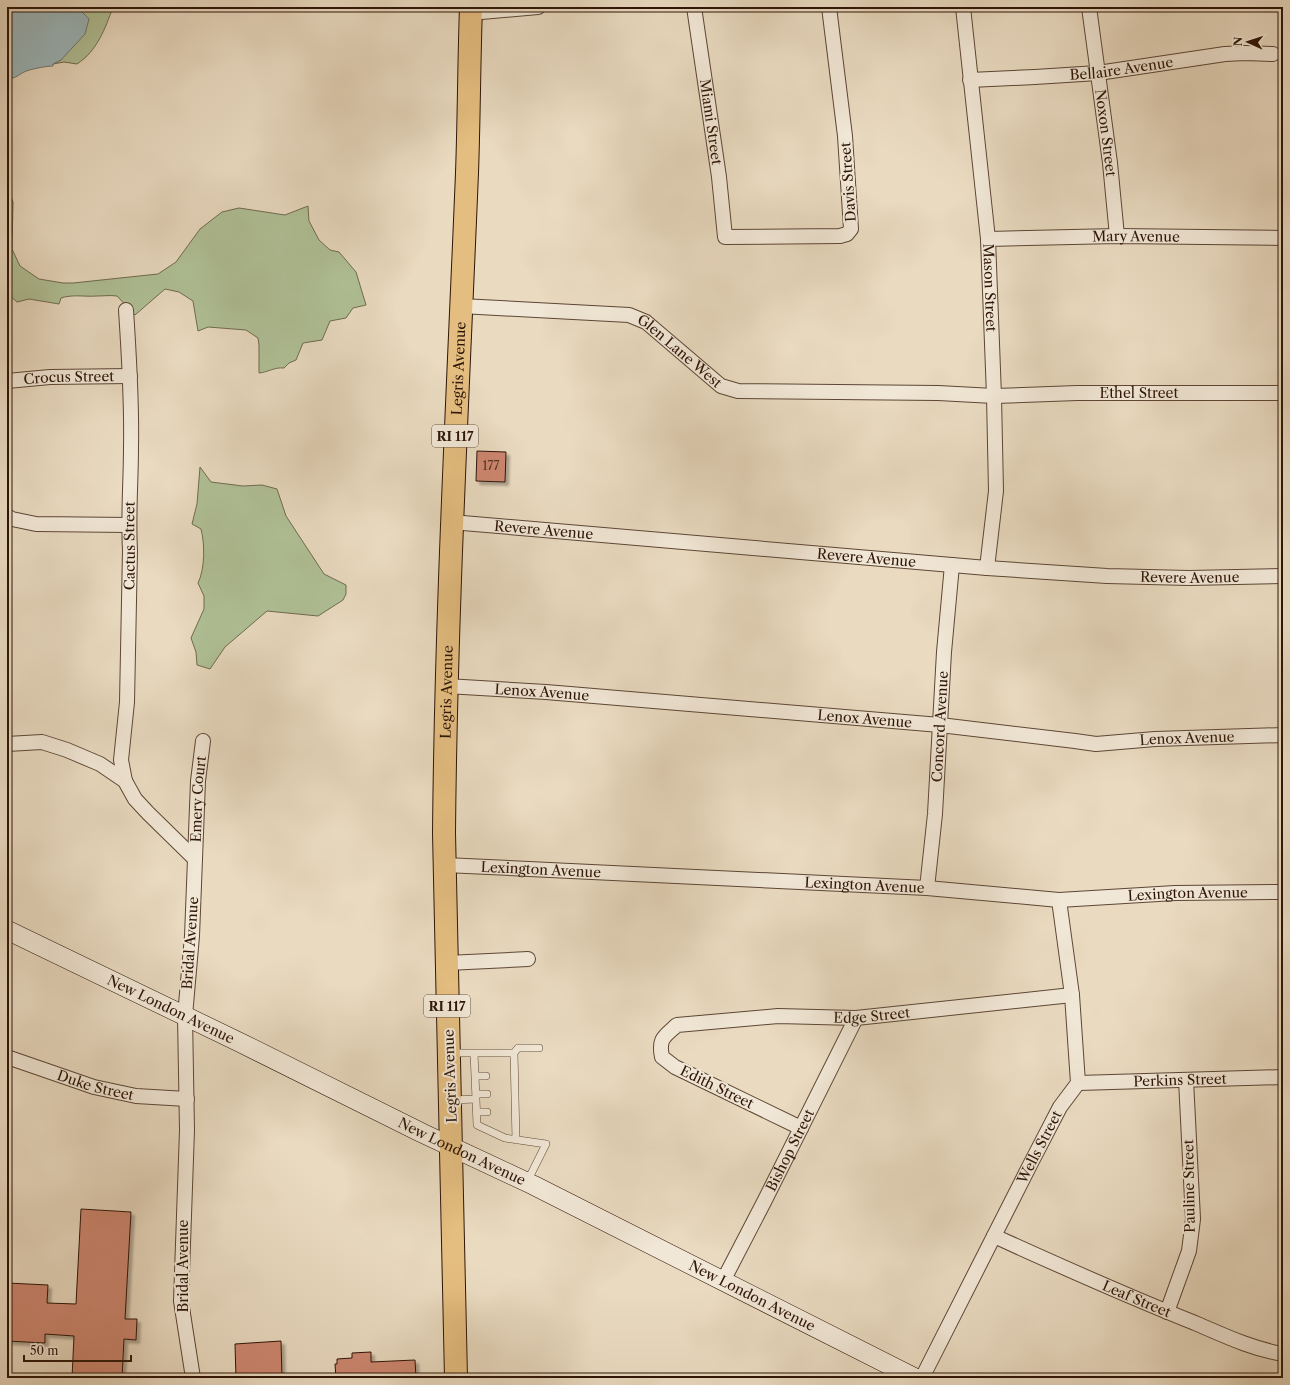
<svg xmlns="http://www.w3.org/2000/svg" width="1290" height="1385" font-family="'Libre Caslon Text',serif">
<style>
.green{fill:#b0c197;stroke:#6f6b4f}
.water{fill:#9cb8bd;stroke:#707774}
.building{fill:#cd8770;stroke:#2e1507;filter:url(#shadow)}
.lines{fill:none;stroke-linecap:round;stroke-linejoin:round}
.lane-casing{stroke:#5d4635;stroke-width:8}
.street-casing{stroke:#5d4635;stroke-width:16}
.secondary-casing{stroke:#2e1507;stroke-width:20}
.primary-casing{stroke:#2e1507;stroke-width:24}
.lane{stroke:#f1e7d6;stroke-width:7}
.street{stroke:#f1e7d6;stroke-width:14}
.secondary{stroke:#f1e7d6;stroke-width:19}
.primary{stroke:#e4bd80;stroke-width:22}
.labels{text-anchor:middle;stroke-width:4;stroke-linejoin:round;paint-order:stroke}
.number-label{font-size:12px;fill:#563221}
.shield{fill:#f1e7d6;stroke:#685445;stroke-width:1}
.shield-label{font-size:13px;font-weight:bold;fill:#2e1507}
.street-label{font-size:14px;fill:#2e1507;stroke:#f1e7d6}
</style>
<defs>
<filter id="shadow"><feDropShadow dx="3.5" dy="3.5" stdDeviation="1" flood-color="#0004"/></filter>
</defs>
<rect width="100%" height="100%" fill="#e9dac0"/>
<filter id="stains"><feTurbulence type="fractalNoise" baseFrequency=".005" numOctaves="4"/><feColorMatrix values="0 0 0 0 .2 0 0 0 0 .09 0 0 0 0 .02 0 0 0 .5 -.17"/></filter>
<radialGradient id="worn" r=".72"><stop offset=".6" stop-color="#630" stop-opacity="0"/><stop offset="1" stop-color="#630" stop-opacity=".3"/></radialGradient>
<!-- green -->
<path class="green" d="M77 7H113C105 29 97 51 77 64L64 62 53 64 61 60 89 19Z
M7 185 13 202 12 249 20 266 39 279 63 283H73L158 274 176 262 200 229 222 212 239 208 285 215 308 206 309 221 319 240 330 250 339 252 356 272 366 305 353 308 346 318 330 321 322 340 303 343 296 360 289 363 284 368C274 367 269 372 259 373V345L258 338 246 330 208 327 198 331 193 301 179 292 165 289 135 315 117 296C110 295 104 296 97 296 85 297 73 294 61 298L59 304 29 299 17 302 7 293Z
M200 467 211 482 243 486 262 485 277 489 286 516 324 574 346 585V594L343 600 318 616 267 611 225 647 210 669 197 665 196 652 191 638 204 609V596L198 583C205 569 205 544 201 529L192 524 197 504Z"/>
<!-- water -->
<path class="water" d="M7 7H77L89 19 85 34 61 60 53 64V66C47 66 30 69 24 72 18 75 17 78 7 79Z"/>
<!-- building -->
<path class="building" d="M477 451 506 452 505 482 476 481Z
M81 1209 131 1212 125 1319H137L136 1340 124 1339 122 1378H72L74 1336 45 1334V1343L7 1341V1283L48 1285 47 1303 76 1304Z
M281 1341 282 1378H236L235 1344Z
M371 1352V1362L415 1360 416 1378H336L335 1364H337V1359L352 1358V1353Z"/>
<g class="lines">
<!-- lane casing -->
<g class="lane-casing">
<path id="lane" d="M451 1053H474L476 1099
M474 1053H514L516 1140
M514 1053 518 1048H539
M475 1076H486
M476 1094H487
M452 1100 476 1099 477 1125 505 1138 546 1144 527 1182
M477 1112H487"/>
</g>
<!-- street casing -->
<g class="street-casing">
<g id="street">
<path id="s1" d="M694 7 719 177 725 237 840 236 847 234 851 229 845 136 829 7"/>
<path id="s2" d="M963 7 988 239 994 396 996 491 987 568"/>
<path id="s3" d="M1089 7 1110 163 1117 236"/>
<path d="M470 13 538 7"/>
<path id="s4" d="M970 80 1035 77 1098 73 1225 54 1245 53 1273 54"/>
<path id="s5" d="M988 239 1117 236 1283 238"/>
<path id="s6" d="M461 306 629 315 646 322 721 386 738 391 938 393 994 396 1077 393H1283"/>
<path id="s7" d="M7 381 50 377 130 376"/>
<path d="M7 516 12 519 36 524 128 525"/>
<path id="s8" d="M451 522 987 568 1107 576 1189 578 1283 576"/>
<path id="s9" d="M446 686 546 692 940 725 1075 741 1096 744 1155 739 1283 735"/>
<path d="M7 744 42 742 67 750 100 764 125 781 135 799 148 813 195 859 192 936 185 1016 187 1130 181 1301 193 1378"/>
<path id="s10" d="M125 781 121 760 127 702 130 550C128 515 131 481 131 447 132 401 129 355 126 310"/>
<path id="s11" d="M195 859 198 781 203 741"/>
<path id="s12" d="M445 865 927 888 1059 900 1175 893 1283 892"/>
<path id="s13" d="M927 888 935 814 944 652 952 565"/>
<path d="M447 963 528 959"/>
<path id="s14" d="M7 1057 94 1087 136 1096 187 1099"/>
<path id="s15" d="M1078 1083 1283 1077"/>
<path id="s16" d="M801 1128 675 1067 662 1057C658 1038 665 1036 677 1025L778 1016 856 1018 1072 995"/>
<path id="s17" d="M994 1236C1060 1266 1127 1296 1195 1323 1223 1335 1252 1349 1283 1354"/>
<path id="s18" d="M723 1281 765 1200 856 1018"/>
<path d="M1167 1312 1189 1251 1193 1219 1186 1080"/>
<path id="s19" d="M922 1378 1032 1161 1060 1107 1078 1083 1072 995 1059 900"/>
</g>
</g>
<!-- secondary casing -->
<g class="secondary-casing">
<g id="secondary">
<path id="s20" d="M7 930 241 1043 422 1133 533 1185 915 1378"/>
</g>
</g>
<!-- primary casing -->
<g class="primary-casing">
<g id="primary">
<path id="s21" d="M456 1378 444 833C446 613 458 393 467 173 469 118 469 62 471 7"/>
</g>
</g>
<!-- lane -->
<use href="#lane" class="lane"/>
<!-- street -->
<use href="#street" class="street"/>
<!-- secondary -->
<use href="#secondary" class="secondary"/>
<!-- primary -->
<use href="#primary" class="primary"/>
</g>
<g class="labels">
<!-- number labels -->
<g class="number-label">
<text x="491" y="470">177</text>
</g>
<!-- shield labels -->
<g class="shield">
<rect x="432" y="425" width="46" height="22" rx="3"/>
<rect x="424" y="995" width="46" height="22" rx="3"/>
</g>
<g class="shield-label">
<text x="455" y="441">RI 117</text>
<text x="447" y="1011">RI 117</text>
</g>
<!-- street labels -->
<g class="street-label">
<text dy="5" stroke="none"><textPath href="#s4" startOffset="152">Bellaire Avenue</textPath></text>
<text dy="5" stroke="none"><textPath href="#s1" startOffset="116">Miami Street</textPath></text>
<text dy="5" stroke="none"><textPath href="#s3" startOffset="127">Noxon Street</textPath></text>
<text transform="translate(848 182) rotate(-94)" y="5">Davis Street</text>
<text dy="5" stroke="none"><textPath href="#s5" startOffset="148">Mary Avenue</textPath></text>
<text dy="5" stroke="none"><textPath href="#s2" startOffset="282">Mason Street</textPath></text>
<text dy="5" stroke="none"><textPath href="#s6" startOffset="231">Glen Lane West</textPath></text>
<text dy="5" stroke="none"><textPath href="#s21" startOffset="1010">Legris Avenue</textPath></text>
<text dy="5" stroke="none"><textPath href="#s7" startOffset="62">Crocus Street</textPath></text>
<text dy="5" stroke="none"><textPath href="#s6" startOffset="704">Ethel Street</textPath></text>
<text dy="5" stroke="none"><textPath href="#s8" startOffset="93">Revere Avenue</textPath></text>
<text dy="5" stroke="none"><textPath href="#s10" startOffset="236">Cactus Street</textPath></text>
<text dy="5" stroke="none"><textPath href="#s8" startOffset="417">Revere Avenue</textPath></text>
<text dy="5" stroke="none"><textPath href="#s8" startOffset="741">Revere Avenue</textPath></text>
<text dy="5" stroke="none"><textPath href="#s21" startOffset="686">Legris Avenue</textPath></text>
<text dy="5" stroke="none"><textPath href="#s9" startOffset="96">Lenox Avenue</textPath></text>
<text dy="5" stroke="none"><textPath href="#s9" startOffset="420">Lenox Avenue</textPath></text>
<text dy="5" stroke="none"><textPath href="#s13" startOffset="162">Concord Avenue</textPath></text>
<text dy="5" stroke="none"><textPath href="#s9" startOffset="744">Lenox Avenue</textPath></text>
<text dy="5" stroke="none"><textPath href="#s11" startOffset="60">Emery Court</textPath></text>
<text dy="5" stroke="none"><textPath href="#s12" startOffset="96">Lexington Avenue</textPath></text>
<text dy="5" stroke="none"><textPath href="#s12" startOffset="420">Lexington Avenue</textPath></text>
<text dy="5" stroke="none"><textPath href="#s12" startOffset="744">Lexington Avenue</textPath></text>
<text transform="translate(190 943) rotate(-86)" y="5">Bridal Avenue</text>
<text dy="5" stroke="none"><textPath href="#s20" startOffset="182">New London Avenue</textPath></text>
<text dy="5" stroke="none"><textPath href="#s16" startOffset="390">Edge Street</textPath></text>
<text transform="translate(450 1076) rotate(-92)" y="5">Legris Avenue</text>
<text dy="5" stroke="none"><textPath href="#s15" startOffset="102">Perkins Street</textPath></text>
<text dy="5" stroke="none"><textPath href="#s14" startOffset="93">Duke Street</textPath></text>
<text transform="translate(717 1087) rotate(26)" y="5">Edith Street</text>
<text dy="5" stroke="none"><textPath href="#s19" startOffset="259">Wells Street</textPath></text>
<text dy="5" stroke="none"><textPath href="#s18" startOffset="147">Bishop Street</textPath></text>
<text dy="5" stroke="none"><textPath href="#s20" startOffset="506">New London Avenue</textPath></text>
<text transform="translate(1189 1186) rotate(-91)" y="5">Pauline Street</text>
<text transform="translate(183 1266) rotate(-90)" y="5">Bridal Avenue</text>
<text dy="5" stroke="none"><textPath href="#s20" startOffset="830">New London Avenue</textPath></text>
<text dy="5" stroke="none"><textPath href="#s17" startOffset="156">Leaf Street</textPath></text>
</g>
</g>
<!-- margin -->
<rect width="1290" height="1385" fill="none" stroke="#e9dac0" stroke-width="24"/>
<rect x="8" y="8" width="1274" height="1369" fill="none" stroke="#2e1507" stroke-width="2"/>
<rect x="12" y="12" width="1266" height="1361" fill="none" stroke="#2e1507"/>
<!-- north arrow -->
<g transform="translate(1248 42) rotate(273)" stroke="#f1e7d6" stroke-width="3" paint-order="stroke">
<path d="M0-3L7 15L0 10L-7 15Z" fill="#2e1507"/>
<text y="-6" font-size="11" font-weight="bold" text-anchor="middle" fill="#2e1507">N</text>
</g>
<!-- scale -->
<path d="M24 1355v6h107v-6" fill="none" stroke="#2e1507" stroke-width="2"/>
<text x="30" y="1355" font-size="12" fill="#2e1507" stroke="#f1e7d6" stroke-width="3" paint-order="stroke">50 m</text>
<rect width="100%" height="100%" filter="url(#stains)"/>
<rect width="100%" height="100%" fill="url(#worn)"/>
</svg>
